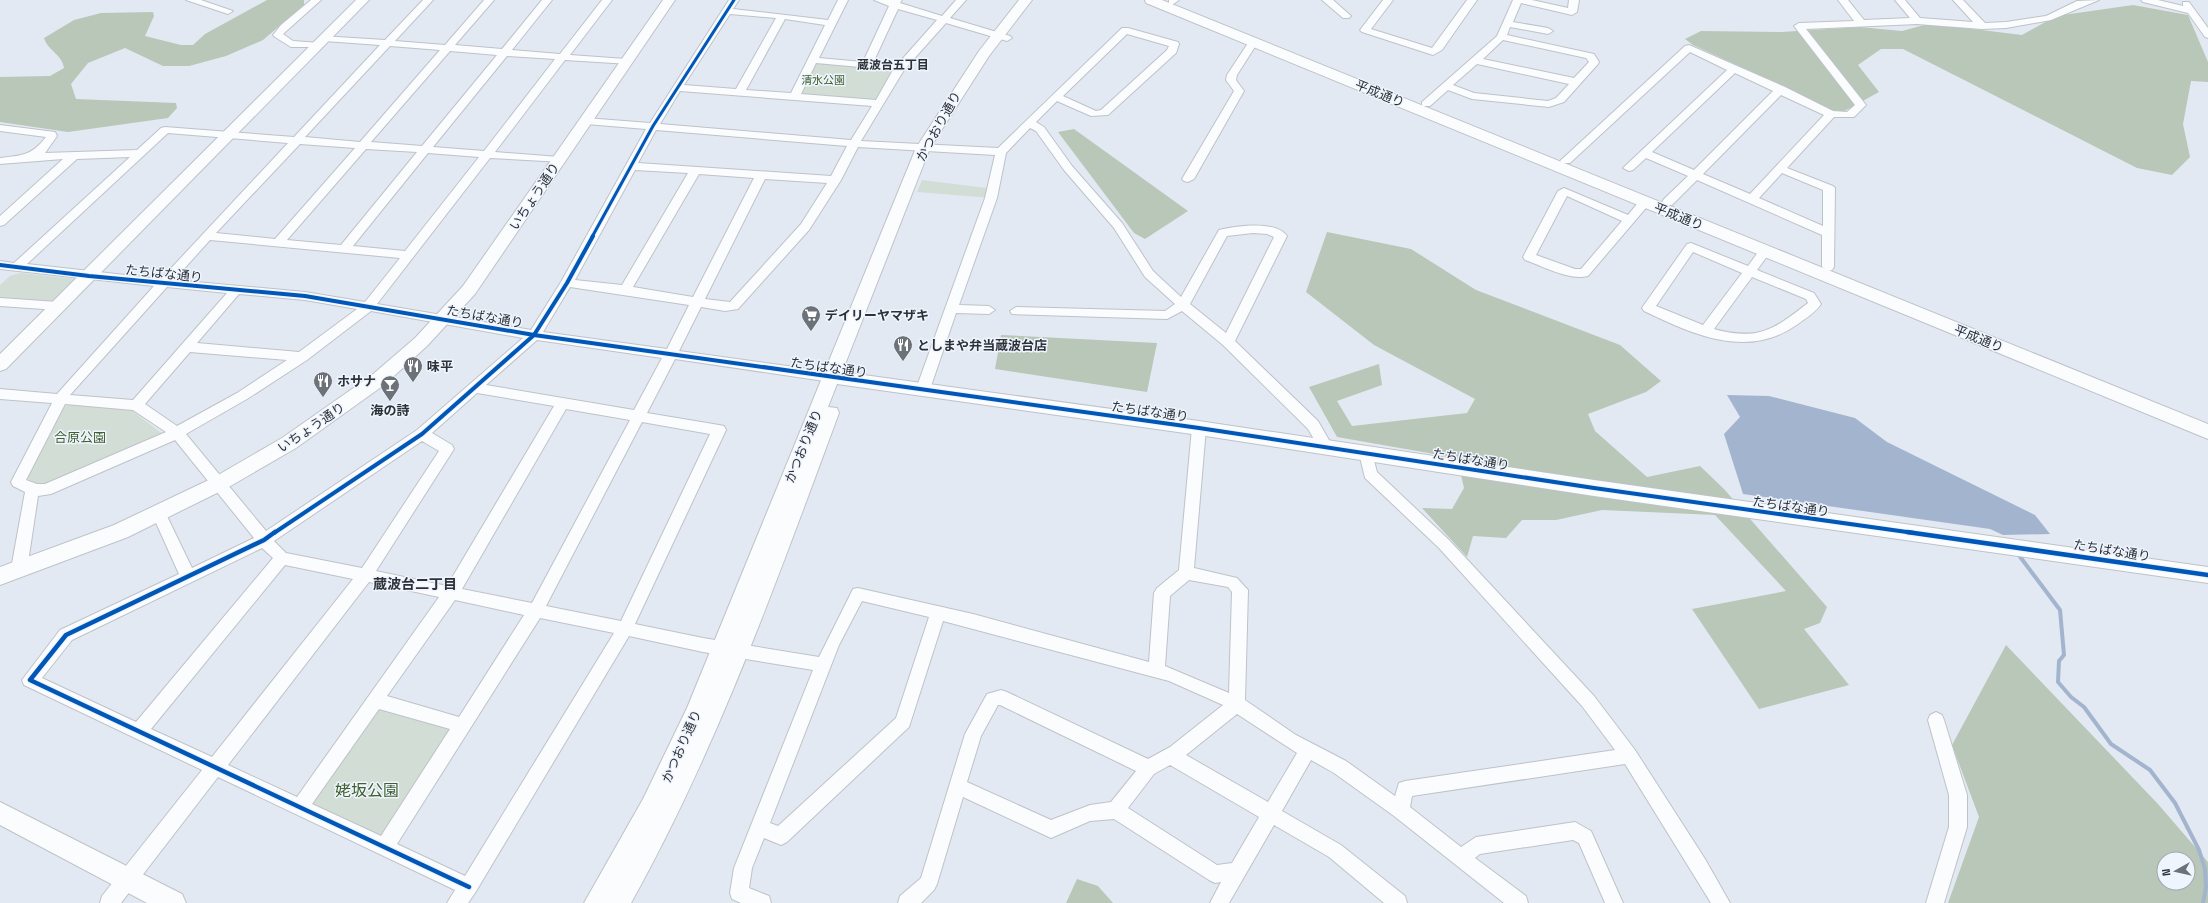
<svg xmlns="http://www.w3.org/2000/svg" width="2208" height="903" font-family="'Space Grotesk','Noto Sans JP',sans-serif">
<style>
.green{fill:#d2ddd5}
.forest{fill:#b8c7b8;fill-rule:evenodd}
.water{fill:#a3b5ce}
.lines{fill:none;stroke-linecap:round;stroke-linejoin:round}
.stream{stroke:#a3b5ce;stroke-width:4}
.street-casing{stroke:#bec2c9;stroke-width:2}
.secondary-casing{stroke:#bec2c9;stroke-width:2}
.street{fill:#fbfcfd;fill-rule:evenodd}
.secondary{fill:#fbfcfd;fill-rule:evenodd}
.cycleway-far2-casing{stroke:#eff5fe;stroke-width:5}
.cycleway-far1-casing{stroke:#eff5fe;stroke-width:6}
.cycleway-casing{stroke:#eff5fe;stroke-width:7}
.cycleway-far2{stroke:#0057b8;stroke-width:3}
.cycleway-far1{stroke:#0057b8;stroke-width:4}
.cycleway{stroke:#0057b8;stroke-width:4.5}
.labels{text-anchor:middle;stroke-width:3;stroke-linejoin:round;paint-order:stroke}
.far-park-label{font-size:11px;fill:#40602e;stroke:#eff5fe}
.far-neighbourhood-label{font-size:12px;font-weight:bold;fill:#2e3238;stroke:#eff5fe}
.street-label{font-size:13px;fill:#2e3238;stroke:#eff5fe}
.poi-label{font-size:13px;font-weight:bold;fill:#2e3238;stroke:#eff5fe;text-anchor:start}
.park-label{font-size:13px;fill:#40602e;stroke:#eff5fe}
.neighbourhood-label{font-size:14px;font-weight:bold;fill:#2e3238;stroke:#eff5fe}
.near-park-label{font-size:16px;fill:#40602e;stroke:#eff5fe}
</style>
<rect width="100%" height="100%" fill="#e3e9f2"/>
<!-- green -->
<path class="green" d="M811 60 900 68 880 103 794 97Z
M922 180 994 189 991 198 917 192Z
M20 273 76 279 52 304 0 300V285L10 276Z
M71 403 130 409 164 435 50 485 38 484 24 477 57 412Z
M374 700 461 725 384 848 299 808Z"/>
<!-- forest -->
<path class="forest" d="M267 0H304V5L263 40 226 56 189 66H163L125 48 88 63 71 84 76 99 176 103 177 108 168 118 68 132 0 122V77L50 76 64 68C62 54 48 51 44 38L74 20 101 13 153 12 154 16 145 36 181 45H193L205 34Z
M2133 5 2188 15 2208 62V82L2191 81 2183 124 2190 157 2172 175 2137 168 1903 49H1881L1858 65 1879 92 1839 114 1799 98 1767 79 1693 45 1685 39 1701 31 1782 32 1859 27 1902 31 1935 22 1957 27 2022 35 2056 16Z
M1074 129 1188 211 1145 239 1134 233 1058 132Z
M1327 232 1411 249 1476 290 1620 345 1661 381 1646 392 1588 414 1595 431 1647 477 1700 466 1724 489 1827 607 1820 623 1804 629 1849 685 1759 709 1692 609 1786 591 1715 515 1602 510 1556 520H1522L1506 538 1473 536 1467 557 1422 508 1452 509 1464 488 1457 458 1337 437 1309 387 1379 364 1382 385 1337 401 1352 426 1467 413 1475 399 1374 345 1306 292Z
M1001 335 1157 343 1147 392 995 369Z
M2006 645 2158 804 2208 862V903H1948L1979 817 1952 745ZM2164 859H2188V883H2164Z
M1077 879 1098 886 1113 903H1066Z"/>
<!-- water -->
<path class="water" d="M1727 395 1769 396 1855 418 1887 442 2035 515 2050 534 2003 535 1990 529 1743 494 1724 434 1740 417Z"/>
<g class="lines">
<!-- stream -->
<path class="stream" d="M2018 554 2060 610 2064 655 2059 661 2058 682 2071 697 2084 707 2111 744 2150 770 2175 803 2199 850 2205 869 2206 887 2203 903"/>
<!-- street casing -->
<g class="street-casing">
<path id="street" d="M186 0H201L233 11 228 14Z
M311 0H321L283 34 293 41 321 43V47H291L275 37 273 35 281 25Z
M423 0H433L395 41 445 45 484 0H494L455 45 502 49 542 0H552L512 50 560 54 602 0H612L570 55 626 59 630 60V64L565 60 495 152 559 157 563 158 565 160 563 162 490 158 377 304 531 330 561 282 646 129 586 124 581 121 586 118 650 123 729 0H739L733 9 828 20 838 0H848L819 58 863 62 889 6 874 0H902L900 3 942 16 956 0H966L950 18 1010 36 1012 38 1007 41 946 23 904 70 861 141 998 148 1122 28H1128L1178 42 1179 44 1176 53 1108 115 1091 116 1057 101 1036 122 1044 127 1072 166 1122 223 1153 271 1181 297 1219 230C1235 226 1276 220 1287 236L1235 341 1318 421 1333 447 1331 451H1321L1308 429 1223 345 1182 311 1167 319 1012 314 1010 311 1016 307 1165 311 1175 304 1145 277 1114 228 1064 170 1036 131 1030 128 1006 153 997 198 959 305 989 306 995 310 989 314 956 313 930 389 928 392H918L916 389 985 198 995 155 858 147 841 180 809 230 738 309 725 311 701 307 679 351 831 372 836 374 838 377 836 380 831 382 675 359 647 413 719 425 724 426 726 430 635 624 703 638 819 657 853 589 858 588 973 614 1149 662 1154 593 1157 588 1179 570 1192 428 1194 424H1204L1206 428 1194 568 1237 578 1248 590 1245 700 1296 735 1346 761 1395 796 1399 783 1405 781 1615 750 1582 706 1439 548 1365 478 1359 453 1361 449 1366 448 1371 449 1377 472 1449 540 1594 696 1635 750 1705 859 1730 903H1711L1625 764 1412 796 1410 807 1461 847 1476 837 1575 822 1591 831 1623 903H1605L1579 843 1573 840 1480 854 1475 858 1526 896 1528 903H1504L1394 816 1334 773 1311 760 1282 811 1341 845 1405 896 1407 903H1384L1329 857 1274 825 1229 903H1210L1221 882 1215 883 1209 880 1114 819 1090 821 1051 838 963 797 937 884 934 890 921 903H898L900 896 921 878 965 734 987 694 1001 690 1007 692 1148 759 1170 747 1223 705 1169 681 943 621 909 727 787 842 781 845 764 838 752 868 749 888 769 896 771 903H741L732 899 730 893 734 868 813 670 703 652 629 636 475 893 468 903H447L455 890 218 777 121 903H100L102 896 202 770 24 685 22 680 60 630 179 574 152 514 154 510 159 508 164 510 192 568 254 538 175 440 51 494 38 496 27 569 24 573 19 575 14 573 11 569 25 492 13 486 11 482 52 403 0 399V389L57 394 154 286 0 269V261L14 263 130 157 77 159 4 225 0 226V216L63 159 0 164V158C23 155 31 156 46 137L0 131V125L55 132 57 136 45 153 137 150 161 128 165 127 294 137 380 45 324 41 321 40V36L385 40ZM898 9 937 20 897 65 873 63ZM730 14 776 18 736 89 684 85ZM785 19 825 25 791 93 746 90ZM1127 34 1169 46 1167 50 1101 110 1096 111 1063 96ZM390 46 440 50 360 142 305 137ZM450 51 497 55 422 146 371 142ZM507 56 555 59 484 151 433 147ZM816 63 893 70 876 100 801 94ZM680 91 872 106 851 140 660 124ZM656 130 847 146 831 176 638 163ZM168 133 288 143 161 279 27 264ZM300 144 355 148 275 239 216 233ZM366 149 417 152 341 245 287 240ZM428 153 479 157 405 251 353 246ZM635 170 688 173 622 285 575 280ZM699 174 754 178 693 297 633 287ZM765 179 827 183 801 224 730 302 705 299ZM1253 233 1267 234 1274 237 1226 333 1190 304 1227 236ZM210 240 400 258 365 302 305 292 174 280ZM167 287 227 293 133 400 70 395ZM570 287 689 305 667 349 543 332ZM239 294 305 300 357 309 299 352 197 343ZM371 311 523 338 417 430 266 531 186 434 247 399 307 360ZM537 340 662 358 634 410 486 385ZM190 352 287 360 237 393 177 426 145 404ZM477 393 554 406 447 586 376 571 454 449 452 445 432 433ZM65 404 133 410 166 432 45 484H37L26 480ZM566 409 630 420 532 603 462 589ZM642 422 710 434 621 621 546 606ZM422 441 439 451 362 568 286 553 274 541ZM262 548 273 558 136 722 42 678 72 640ZM285 565 353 579 212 757 151 729ZM1189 580 1228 587 1232 592 1229 693 1165 666 1170 596ZM369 582 439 597 297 797 228 765ZM455 600 524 615 459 717 387 696ZM862 601 929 617 896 718 778 826 770 823 839 645ZM540 618 614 633 465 876 397 844ZM998 705H1000L1136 771 1111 802 1090 805 1051 820 967 782 981 736ZM379 709 450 729 381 836 312 804ZM1237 714 1297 753 1268 802 1186 755ZM1170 765 1259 817 1232 863 1217 865 1128 808 1154 774Z
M1169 0H1179L1172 5 1169 4Z
M1322 0H1333L1351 16 1349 18H1343Z
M1383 0H1393L1371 29 1432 48 1467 0H1477L1442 50 1433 55 1362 32 1360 30Z
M1513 0H1532L1568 8 1569 0H1579L1577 12 1572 15 1521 3 1513 22 1548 28 1553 31 1548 34 1510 27 1507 35 1594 54 1599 62 1598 64 1564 102 1549 107 1472 99 1448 90 1430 106H1422V102L1497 36ZM1503 40 1586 58 1589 62 1574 78 1483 59ZM1477 64 1569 84 1556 98 1548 101 1474 93 1453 85Z
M1838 0H1848L1864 20 1910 18 1895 0H1905L1920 18 1973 22 1953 0H1963L1985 23 2006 22 2046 16 2077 1 2099 0 2051 20 2006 28 1982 29 1917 24 1806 29 1866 105 1854 117H1834L1787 168 1833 186 1835 188 1834 267 1832 270 1828 271 1822 267V235L1697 180 1672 205H1664L1662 202 1664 199 1688 176 1646 158 1633 170 1629 171 1623 168 1727 70 1690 52 1570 163H1562L1560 161 1685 46 1689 45 1785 87 1833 111 1847 112 1855 105 1794 26 1799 23 1854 21ZM1735 73 1773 91 1694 170 1652 152ZM1781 95 1824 115 1750 194 1703 174ZM1782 173 1823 190V226L1759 198Z
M2141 0H2158L2183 6V2H2189L2208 28V38L2205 37 2188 13 2143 2Z
M1253 39 1258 42 1237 75 1236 80 1244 91 1194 179 1188 182 1184 181 1182 179 1234 91 1226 80 1227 75 1250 40Z
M1564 188 1628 215 1641 199 1645 198 1651 202 1588 276C1569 281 1543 266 1525 260L1523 257 1558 191ZM1567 196 1622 221 1581 269H1575L1536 255Z
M1691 243 1748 266 1761 248H1769L1771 251 1757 270 1814 293 1821 304C1816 312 1806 318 1798 324 1748 360 1694 335 1644 311L1642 308 1644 305 1687 244ZM1693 252 1742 273 1703 325 1656 306ZM1752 277 1806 299 1808 303C1773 330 1759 341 1714 329Z
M0 298 58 302 64 306 58 310 0 306Z
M1936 712 1942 715 1944 720 1967 795V827L1944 903H1926L1949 827V795L1928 720 1930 715Z"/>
</g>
<!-- secondary casing -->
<g class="secondary-casing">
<path id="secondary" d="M356 0H369L6 369 0 371V354Z
M663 0H675L475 294 427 346 384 385 296 448 227 488 128 537 0 585V567L114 525 213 478 282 438 372 375 415 338 463 286Z
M1019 0H1032L989 56 930 148 842 372 1199 421 1594 480 2208 567V583L1594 496 1199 435 837 384 828 407 837 408 839 413C777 580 718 747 631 903H584L643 799 687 708 916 148 979 51Z
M1145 0H1162L2208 424V439L1146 3Z
M0 802 182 894 186 903H147L0 825Z"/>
</g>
<!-- street -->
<use href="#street" class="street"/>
<!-- secondary -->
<use href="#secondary" class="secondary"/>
<!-- cycleway-far2 casing -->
<g class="cycleway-far2-casing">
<path id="cycleway-far2" d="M592 237 653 126 734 0"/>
</g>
<!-- cycleway-far1 casing -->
<g class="cycleway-far1-casing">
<path id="cycleway-far1" d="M0 265 89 276 305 296 534 335 1199 428 1594 488 1914 533
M274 533 422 434 534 335 567 283 593 236"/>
</g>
<!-- cycleway casing -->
<g class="cycleway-casing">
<path id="cycleway" d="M275 532 264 540 66 635 30 680 469 887
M1907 532 2208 575"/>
</g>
<!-- cycleway-far2 -->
<use href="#cycleway-far2" class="cycleway-far2"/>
<!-- cycleway-far1 -->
<use href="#cycleway-far1" class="cycleway-far1"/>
<!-- cycleway -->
<use href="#cycleway" class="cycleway"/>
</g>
<!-- icons -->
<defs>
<g id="supermarket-pin" transform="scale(1)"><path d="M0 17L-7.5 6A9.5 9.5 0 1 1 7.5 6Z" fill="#6d7279" stroke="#eff5fe"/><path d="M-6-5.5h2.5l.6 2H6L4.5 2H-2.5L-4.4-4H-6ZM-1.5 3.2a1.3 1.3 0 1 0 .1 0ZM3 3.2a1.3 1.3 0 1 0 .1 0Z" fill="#fff"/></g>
<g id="restaurant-pin" transform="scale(1)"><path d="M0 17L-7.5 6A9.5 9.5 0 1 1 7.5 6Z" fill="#6d7279" stroke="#eff5fe"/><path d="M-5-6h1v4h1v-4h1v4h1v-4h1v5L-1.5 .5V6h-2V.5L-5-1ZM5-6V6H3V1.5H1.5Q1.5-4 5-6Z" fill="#fff"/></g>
<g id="bar-pin" transform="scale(1)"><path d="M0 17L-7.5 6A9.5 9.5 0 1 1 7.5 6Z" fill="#6d7279" stroke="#eff5fe"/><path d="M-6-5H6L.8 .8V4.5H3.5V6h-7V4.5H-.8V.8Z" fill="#fff"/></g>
</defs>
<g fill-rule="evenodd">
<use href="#supermarket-pin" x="811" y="315"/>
<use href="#restaurant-pin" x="903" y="345"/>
<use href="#restaurant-pin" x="413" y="366"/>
<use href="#restaurant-pin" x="323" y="381"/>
<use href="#bar-pin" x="390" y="385"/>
</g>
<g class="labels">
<!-- far-park labels -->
<g class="far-park-label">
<text x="823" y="84">清水公園</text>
</g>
<!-- far-neighbourhood labels -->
<g class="far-neighbourhood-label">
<text x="893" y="69">蔵波台五丁目</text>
</g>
<!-- street labels -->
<g class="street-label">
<text transform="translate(1380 93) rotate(22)" y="5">平成通り</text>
<text transform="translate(938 126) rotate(-61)" y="5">かつおり通り</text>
<text transform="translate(534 196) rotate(-56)" y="5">いちょう通り</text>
<text transform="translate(1679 216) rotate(22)" y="5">平成通り</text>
<text transform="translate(164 273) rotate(6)" y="5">たちばな通り</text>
<text transform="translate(485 316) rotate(10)" y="5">たちばな通り</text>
<text transform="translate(1979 338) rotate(22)" y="5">平成通り</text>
<text transform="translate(829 367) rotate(8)" y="5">たちばな通り</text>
<text transform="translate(1150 411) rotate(8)" y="5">たちばな通り</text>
<text transform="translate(311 427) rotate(-34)" y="5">いちょう通り</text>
<text transform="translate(803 446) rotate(-68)" y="5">かつおり通り</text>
<text transform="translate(1471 459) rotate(9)" y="5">たちばな通り</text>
<text transform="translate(1791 506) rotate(8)" y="5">たちばな通り</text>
<text transform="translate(2112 550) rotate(9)" y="5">たちばな通り</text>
<text transform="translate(681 746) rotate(-66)" y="5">かつおり通り</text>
</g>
<!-- poi labels -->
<g class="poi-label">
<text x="825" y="320">デイリーヤマザキ</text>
<text x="917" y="350">としまや弁当蔵波台店</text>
<text x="427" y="371">味平</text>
<text x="337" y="386">ホサナ</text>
<text x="390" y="415" text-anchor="middle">海の詩</text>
</g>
<!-- park labels -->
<g class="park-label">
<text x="80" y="442">合原公園</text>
</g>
<!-- neighbourhood labels -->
<g class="neighbourhood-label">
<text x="415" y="589">蔵波台二丁目</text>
</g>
<!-- near-park labels -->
<g class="near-park-label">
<text x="367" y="796">姥坂公園</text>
</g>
</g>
<!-- north arrow -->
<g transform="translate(2176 871) rotate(262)"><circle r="19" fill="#eff5fe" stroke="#a2a7af"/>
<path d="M0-3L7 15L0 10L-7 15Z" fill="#6d7279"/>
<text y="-6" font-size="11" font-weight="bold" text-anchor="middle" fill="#2e3238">N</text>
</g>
</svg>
